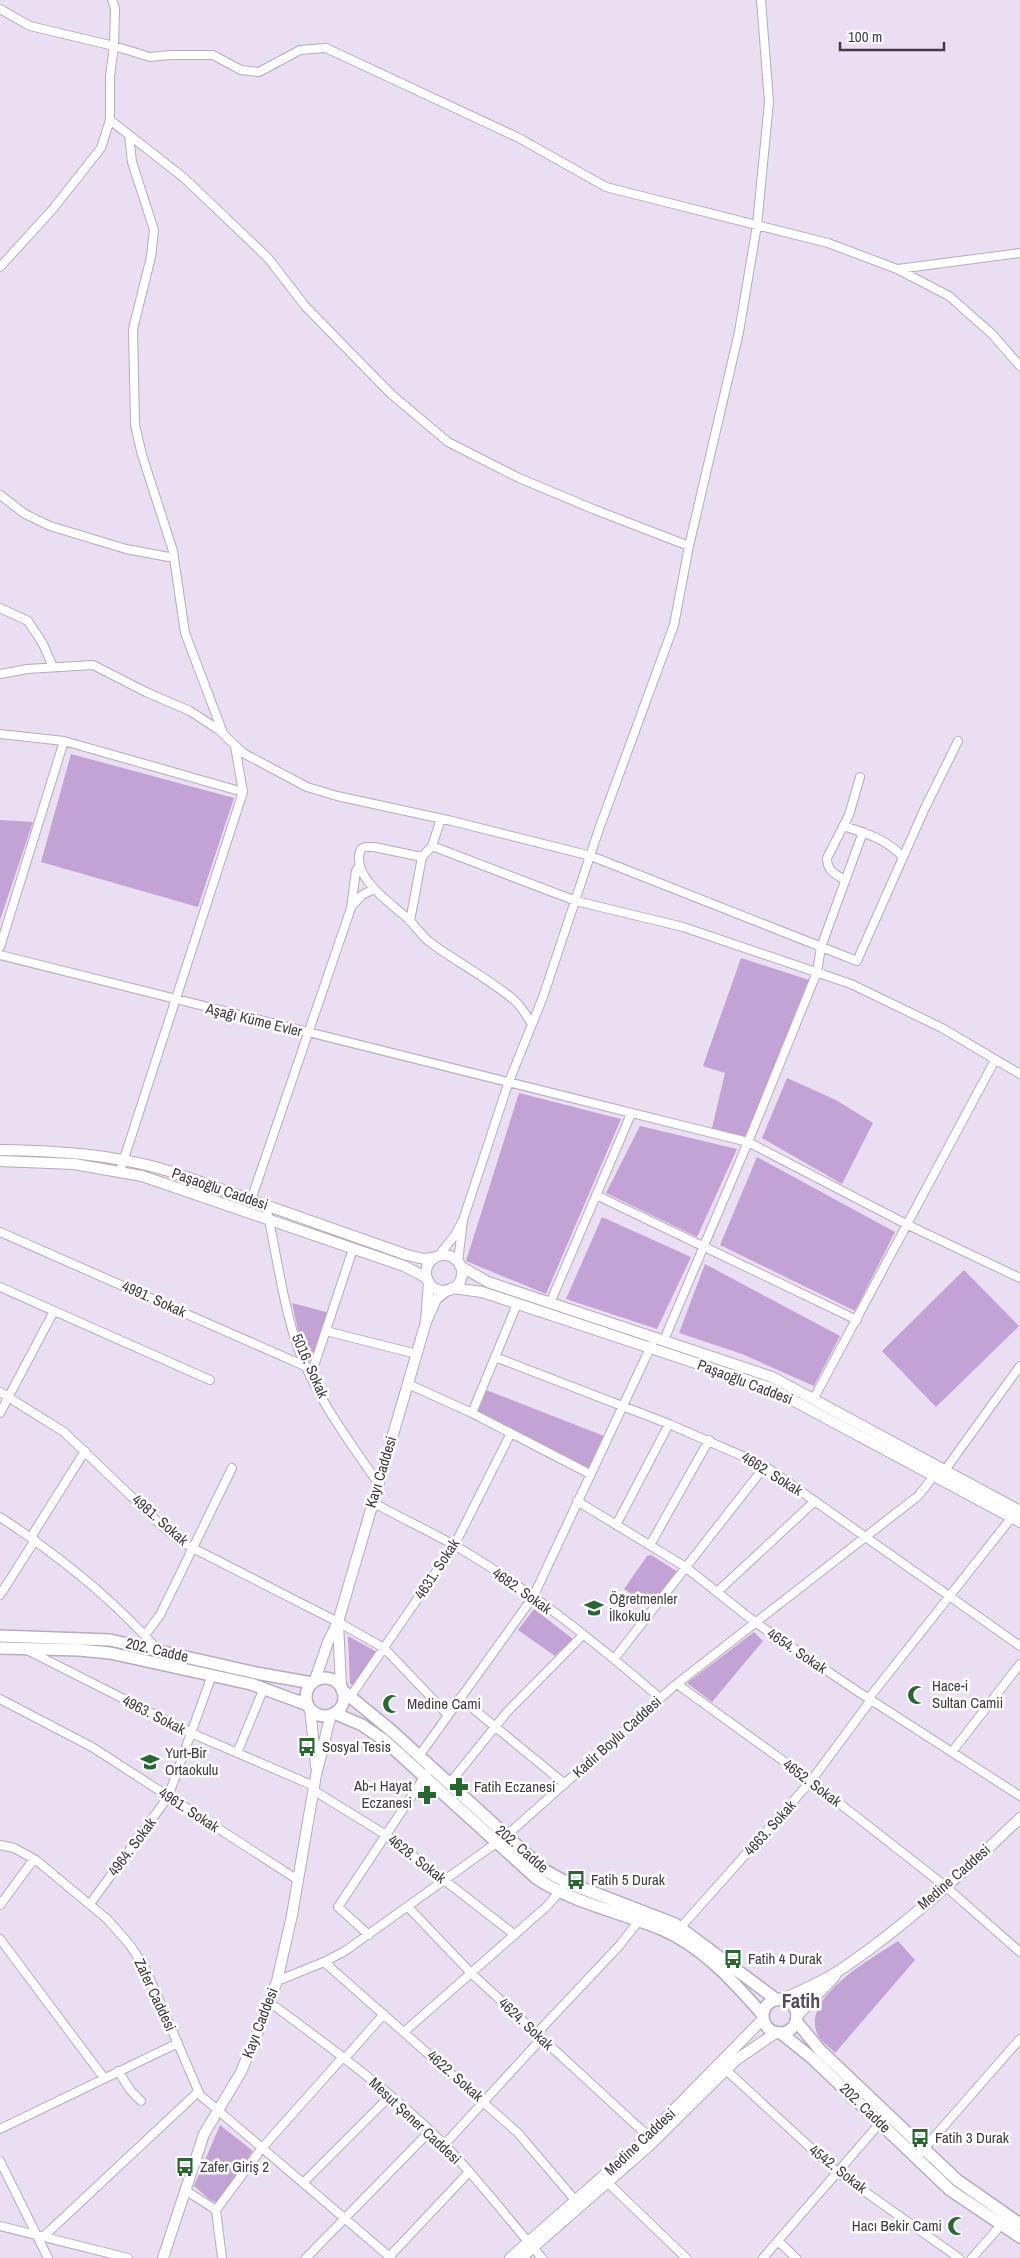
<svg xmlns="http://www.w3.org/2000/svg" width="1020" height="2258" font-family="'Archivo Narrow',sans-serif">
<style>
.green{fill:#c3a2d6}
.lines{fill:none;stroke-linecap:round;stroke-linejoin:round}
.minor-casing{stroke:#b7abbe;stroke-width:10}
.tertiary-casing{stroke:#b7abbe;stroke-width:12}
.secondary-casing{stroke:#b7abbe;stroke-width:14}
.minor{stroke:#fff;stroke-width:8}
.tertiary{stroke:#fff;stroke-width:10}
.secondary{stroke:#fff;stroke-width:11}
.labels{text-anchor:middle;stroke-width:5;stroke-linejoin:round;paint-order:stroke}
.street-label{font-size:15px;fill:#403b42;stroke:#fff}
.poi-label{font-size:15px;fill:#403b42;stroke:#fff;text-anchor:start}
.district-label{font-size:20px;font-weight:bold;fill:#554b5b;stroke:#fff}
</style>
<rect width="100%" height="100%" fill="#eadef2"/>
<!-- green -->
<path class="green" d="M71 754 234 798 198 907 41 862Z
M0 820 33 822 0 920Z
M741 958 809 980 746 1138 712 1128 725 1073 703 1066Z
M787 1078 836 1100 873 1123 842 1184 762 1138Z
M519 1093 621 1119 546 1294 466 1261Z
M640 1126 737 1149 697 1237 606 1193Z
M757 1157 895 1232 855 1311 720 1245Z
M602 1217 691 1257 657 1329 566 1299Z
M705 1264 840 1336 814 1386 742 1354 679 1333Z
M964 1270 1019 1326 936 1407 882 1351Z
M292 1303 330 1313 312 1360 308 1362 301 1344Z
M486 1390 604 1436 588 1469 477 1412Z
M651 1555 678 1572 650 1606 624 1589 647 1556Z
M534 1609 573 1639 555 1656 518 1630Z
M754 1632 763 1641 712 1702 687 1683Z
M348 1636 377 1652 356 1686 350 1684Z
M898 1941 915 1960 835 2053C830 2047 819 2040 817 2033 802 1996 873 1958 898 1941Z
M220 2125 253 2151 218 2203 210 2200 194 2186Z"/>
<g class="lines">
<!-- minor casing -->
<g class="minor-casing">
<path id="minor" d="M0 9 30 26 114 46 150 57 170 55H213L241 70 259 72 300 50 326 48 519 138 606 187 828 243 897 269 949 296 992 334 1020 366
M110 120 183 177 268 258 305 306 391 394 448 442 519 478 593 509 689 546
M129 135 132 162 154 230 151 257 133 329 135 425 142 455 173 551 185 633 223 733
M0 267 52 210 101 148 110 120V76L114 46 115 8 112 0
M898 269 1020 253
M0 495 25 514 50 526 126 549 174 558
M0 608 28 621 43 644 53 667
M0 674 27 669 93 665 146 692 190 711 219 730 243 753 307 787 337 796 452 821 591 856 857 961 924 810 958 741
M0 734 64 741 243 792
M843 826C866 833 886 839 903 857
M863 832 821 947 817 972 748 1142 908 1225 1020 1278
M432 846 576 901 683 927 851 984 942 1028 1020 1074
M422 857 374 847H365L361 849C349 876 391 903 407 918 416 926 421 936 431 943 458 963 488 978 514 1000 521 1006 527 1016 532 1024
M845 880C835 874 827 871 827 858L849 815 860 777
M352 906 362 895 374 889
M410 921 422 857 432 846 441 819
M0 947 64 741
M0 955 748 1142 664 1340
M120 1171 243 792 235 746
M596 1195 857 1320
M251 1200 351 908 356 871 360 865
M266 1206C276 1250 283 1306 298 1348 316 1397 349 1441 378 1483
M463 1220 508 1084 543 997 599 829 674 625 689 546 739 332 757 225 769 102 761 0
M0 1232 307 1367
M439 1255 455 1235 463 1220 458 1262
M0 1287 210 1380
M550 1303 631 1114
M326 1331 417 1354
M495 1357 669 1424 765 1466 1020 1646
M311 1375 353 1249
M408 1384 472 1413 590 1474
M0 1392 64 1432 162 1526 181 1542 338 1622 384 1648 448 1715
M814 1398 995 1060
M0 1413 54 1311
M472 1413 517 1304
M945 1470 1020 1366
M577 1501 684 1566 756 1623 857 1691 1020 1796
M372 1502C399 1517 427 1530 454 1545 528 1588 595 1642 660 1698
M0 1517C58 1555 112 1598 158 1650
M616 1525 669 1424
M31 1537 85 1451
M650 1545 709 1440
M717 1592 815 1501
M0 1595 35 1540
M145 1635 160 1615 232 1468
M29 1651 191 1733 314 1786
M614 1659 765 1466
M677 1684 811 1781 945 1886 1020 1952
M350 1697 454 1546 511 1433
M460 1698 565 1784
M869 1698 1012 1517
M0 1699 92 1747 298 1880
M952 1752 1020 1664
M237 1753 264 1688
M419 1756 533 1597 652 1344
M449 1784 507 1712 583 1635
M313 1790 386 1835 515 1935
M0 1845 14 1848 36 1860 107 1919 130 1945 146 1970 200 2095 391 2258
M90 1904 168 1797 212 1675
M0 1905 34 1859
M408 1907 471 1973 648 2136
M681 1927 811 1781 871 1700
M369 1935 338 1907 427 1773
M0 1939 104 2078
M324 1962 518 2133 575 2200
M277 1981 324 1962 345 1951 506 1836 674 1686 918 1496 937 1472
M269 2002C329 2046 390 2091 443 2143 478 2179 509 2220 542 2258
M404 2032 546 1907 563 1888
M536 2034 619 1946 641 1918
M345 2058 384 2014
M726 2070 837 2172 959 2258
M118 2071 131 2091 141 2101
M0 2129 178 2043
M444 2145 542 2038
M921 2152 1020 2039
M0 2161 48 2258
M605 2180 686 2258
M303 2183 390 2096
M185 2190 216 2210
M0 2226 128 2258
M43 2237 198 2092
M778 2241 796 2258
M222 2258 216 2210 262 2148 343 2057
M306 2258 430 2131
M388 2258 469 2172
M763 2258 880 2123
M972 2258 1001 2225"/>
</g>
<!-- tertiary casing -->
<g class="tertiary-casing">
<path id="tertiary" d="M0 1150C58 1151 113 1154 169 1171L407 1255 424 1259 433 1258
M0 1161 74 1164 142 1176 404 1266 427 1278
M426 1273a18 18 0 1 1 36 0a18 18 0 1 1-36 0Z
M460 1266 488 1282 772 1377 1020 1511
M429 1282 426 1322 436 1299 447 1290
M452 1288 482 1292 768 1387 1020 1522
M338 1622 426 1322
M315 1680 328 1642 338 1622 341 1686
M310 1708 316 1766
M782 1999C801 1991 822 1982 840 1970 904 1927 964 1872 1020 1818
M796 2017 835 1976
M163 2258 204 2134 241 2072 259 2029 277 1981 292 1915 316 1775 331 1714
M510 2258 644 2140 763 2019
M521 2258 649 2146 736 2060 777 2032"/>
</g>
<!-- secondary casing -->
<g class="secondary-casing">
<path id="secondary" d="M0 1636 110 1640 256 1673 312 1683
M0 1648 79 1650 110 1653 251 1684 308 1705
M306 1697a19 19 0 1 1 38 0a19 19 0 1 1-38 0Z
M342 1690 393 1732 544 1870 566 1882 675 1924 777 2000
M334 1713 362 1725 384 1740 536 1878C573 1903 620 1912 661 1929 702 1946 734 1982 763 2015
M763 2016a17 17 0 1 1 34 0a17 17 0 1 1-34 0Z
M796 2021 820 2050 957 2180 1020 2224
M781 2033 812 2058 950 2190 1020 2237"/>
</g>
<!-- minor -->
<use href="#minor" class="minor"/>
<!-- tertiary -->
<use href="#tertiary" class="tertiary"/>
<!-- secondary -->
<use href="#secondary" class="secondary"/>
</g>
<!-- icons -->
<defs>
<g id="school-bare" transform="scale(1.5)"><path d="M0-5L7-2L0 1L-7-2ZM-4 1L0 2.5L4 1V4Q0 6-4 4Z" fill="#276730" stroke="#fff" stroke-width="2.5" paint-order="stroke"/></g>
<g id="mosque-bare" transform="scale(1.5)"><path d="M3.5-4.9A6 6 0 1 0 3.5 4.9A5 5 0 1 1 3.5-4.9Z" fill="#276730" stroke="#fff" stroke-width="2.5" paint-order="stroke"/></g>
<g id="bus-bare" transform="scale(1.5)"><path d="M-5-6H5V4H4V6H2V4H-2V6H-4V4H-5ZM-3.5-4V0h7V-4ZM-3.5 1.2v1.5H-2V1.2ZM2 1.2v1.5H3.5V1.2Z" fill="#276730" stroke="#fff" stroke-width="2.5" paint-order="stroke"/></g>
<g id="pharmacy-bare" transform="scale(1.5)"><path d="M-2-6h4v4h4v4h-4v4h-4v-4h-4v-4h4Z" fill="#276730" stroke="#fff" stroke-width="2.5" paint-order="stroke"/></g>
</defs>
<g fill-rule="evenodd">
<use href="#school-bare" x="594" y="1608"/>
<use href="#mosque-bare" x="917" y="1695"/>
<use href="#mosque-bare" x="392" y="1704"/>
<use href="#bus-bare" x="307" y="1747"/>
<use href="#school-bare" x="150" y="1762"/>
<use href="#pharmacy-bare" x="459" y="1787"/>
<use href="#pharmacy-bare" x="427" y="1795"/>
<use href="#bus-bare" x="576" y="1880"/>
<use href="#bus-bare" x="733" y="1959"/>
<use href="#bus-bare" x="920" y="2138"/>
<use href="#bus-bare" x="185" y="2167"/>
<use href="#mosque-bare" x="957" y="2226"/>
</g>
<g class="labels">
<!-- street labels -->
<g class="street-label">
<text transform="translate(254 1020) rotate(14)" y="5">Aşağı Küme Evler</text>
<text transform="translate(220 1189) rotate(19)" y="5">Paşaoğlu Caddesi</text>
<text transform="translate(154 1299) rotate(24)" y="5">4991. Sokak</text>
<text transform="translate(310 1366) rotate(66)" y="5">5016. Sokak</text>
<text transform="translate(745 1382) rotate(21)" y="5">Paşaoğlu Caddesi</text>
<text transform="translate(381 1472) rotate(-73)" y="5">Kayı Caddesi</text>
<text transform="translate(772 1474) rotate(32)" y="5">4662. Sokak</text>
<text transform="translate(160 1520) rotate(41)" y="5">4981. Sokak</text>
<text transform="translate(437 1569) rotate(-57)" y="5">4631. Sokak</text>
<text transform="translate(522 1591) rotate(35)" y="5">4682. Sokak</text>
<text transform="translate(157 1650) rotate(13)" y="5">202. Cadde</text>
<text transform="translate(797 1651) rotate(34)" y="5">4654. Sokak</text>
<text transform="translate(154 1715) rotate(27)" y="5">4963. Sokak</text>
<text transform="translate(617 1737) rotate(-42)" y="5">Kadir Boylu Caddesi</text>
<text transform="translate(812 1783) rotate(37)" y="5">4652. Sokak</text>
<text transform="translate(189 1810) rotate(33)" y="5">4961. Sokak</text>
<text transform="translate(770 1828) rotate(-48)" y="5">4663. Sokak</text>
<text transform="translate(132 1847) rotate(-53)" y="5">4964. Sokak</text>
<text transform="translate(522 1849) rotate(41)" y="5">202. Cadde</text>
<text transform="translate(417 1859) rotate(38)" y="5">4628. Sokak</text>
<text transform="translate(954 1877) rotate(-41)" y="5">Medine Caddesi</text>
<text transform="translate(155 1995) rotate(65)" y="5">Zafer Caddesi</text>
<text transform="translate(260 2023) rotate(-69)" y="5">Kayı Caddesi</text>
<text transform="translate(526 2024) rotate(43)" y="5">4624. Sokak</text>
<text transform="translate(455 2076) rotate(41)" y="5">4622. Sokak</text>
<text transform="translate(865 2108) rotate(44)" y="5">202. Cadde</text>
<text transform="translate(415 2121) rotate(43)" y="5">Mesut Şener Caddesi</text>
<text transform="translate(640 2142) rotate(-43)" y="5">Medine Caddesi</text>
<text transform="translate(838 2169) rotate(38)" y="5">4542. Sokak</text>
</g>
<!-- poi labels -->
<g class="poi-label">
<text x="609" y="1604">Öğretmenler<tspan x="609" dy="17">İlkokulu</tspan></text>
<text x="932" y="1691">Hace-i<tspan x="932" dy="17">Sultan Camii</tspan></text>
<text x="407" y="1709">Medine Cami</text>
<text x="322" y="1752">Sosyal Tesis</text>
<text x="165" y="1758">Yurt-Bir<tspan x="165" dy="17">Ortaokulu</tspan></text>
<text x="412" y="1791" text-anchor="end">Ab-ı Hayat<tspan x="412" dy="17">Eczanesi</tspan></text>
<text x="474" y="1792">Fatih Eczanesi</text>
<text x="591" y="1885">Fatih 5 Durak</text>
<text x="748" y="1964">Fatih 4 Durak</text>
<text x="935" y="2143">Fatih 3 Durak</text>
<text x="200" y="2172">Zafer Giriş 2</text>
<text x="942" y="2231" text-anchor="end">Hacı Bekir Cami</text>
</g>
<!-- district labels -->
<g class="district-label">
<text x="801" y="2008">Fatih</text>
</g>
</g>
<!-- scale -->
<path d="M840 42v8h104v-8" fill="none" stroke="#403b42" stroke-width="2.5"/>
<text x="848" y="42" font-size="15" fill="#403b42" stroke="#ffffff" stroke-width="4" paint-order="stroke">100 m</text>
</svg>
